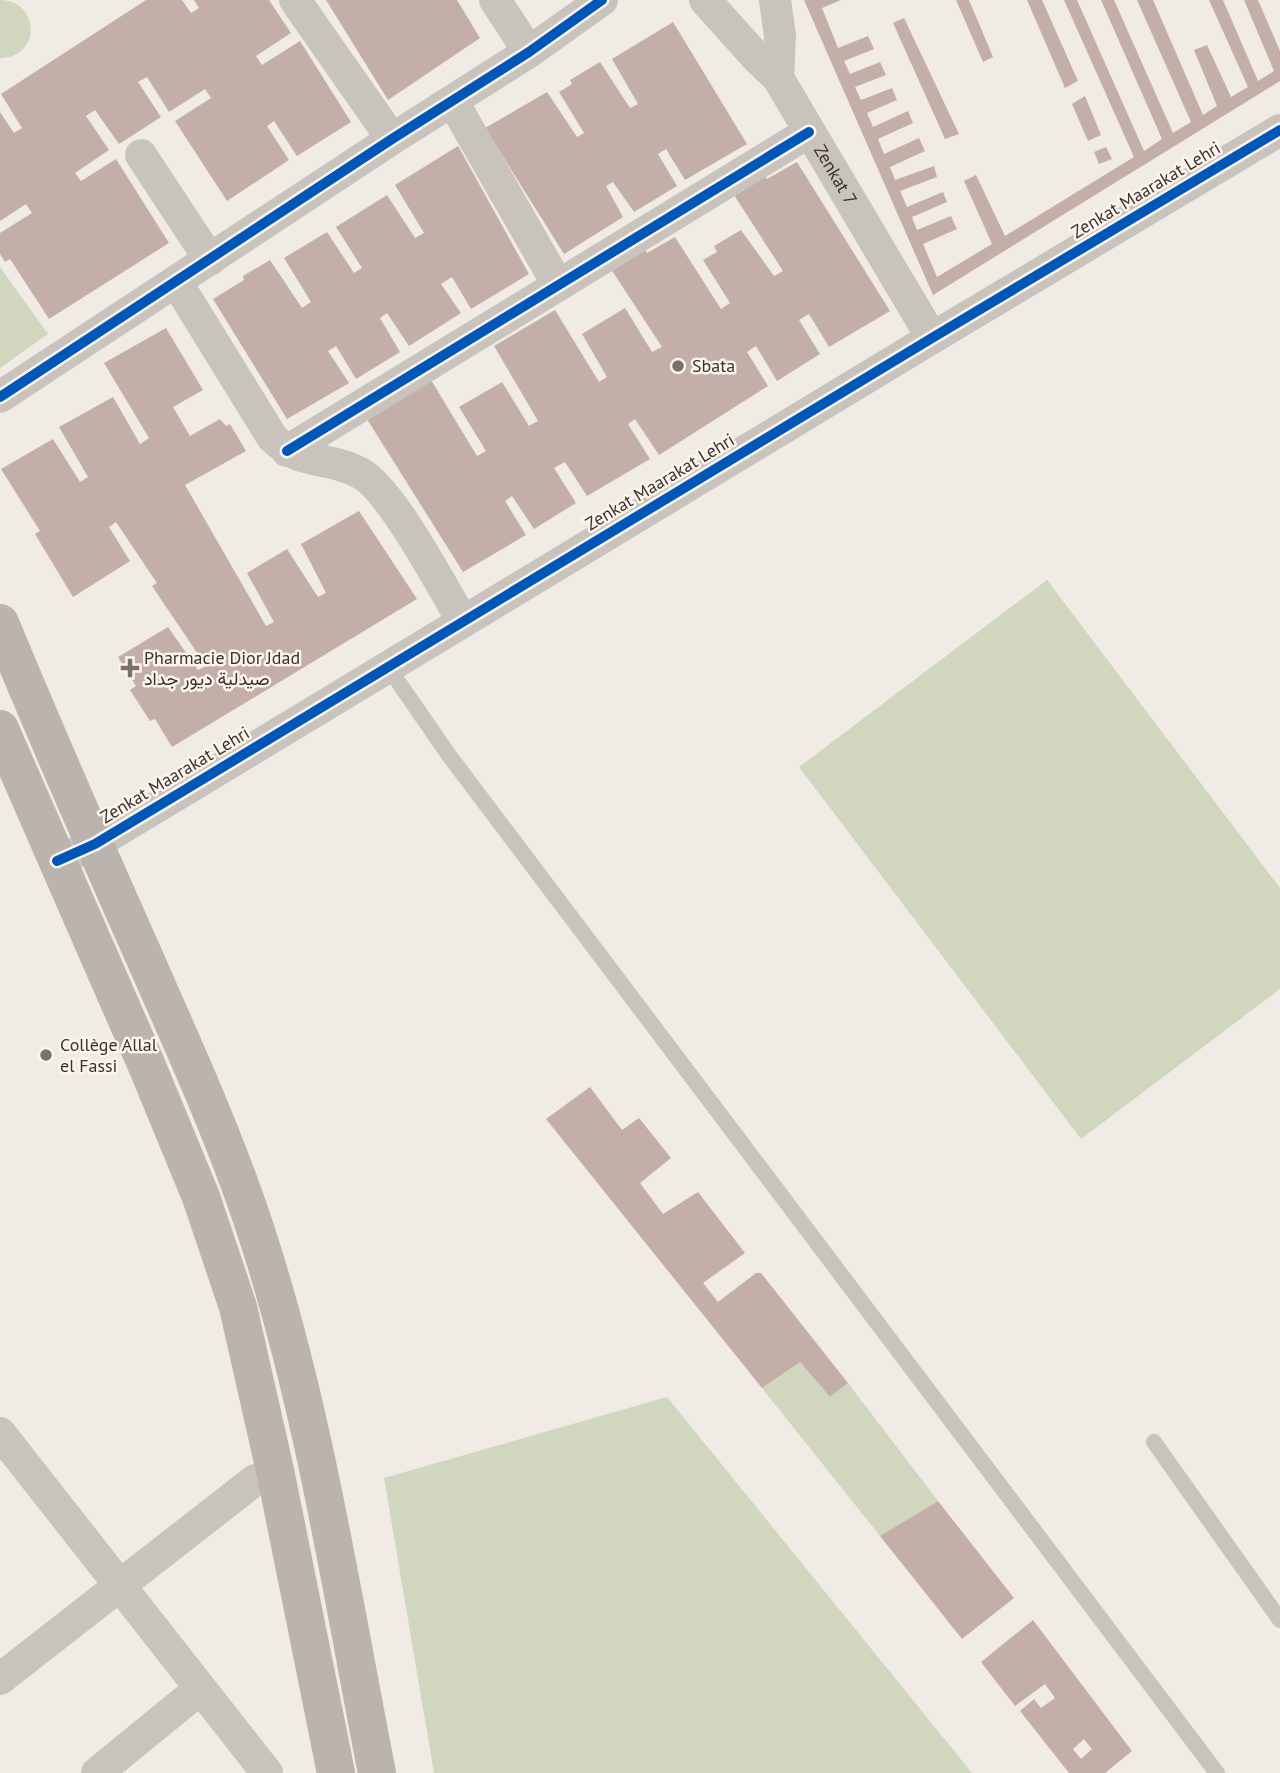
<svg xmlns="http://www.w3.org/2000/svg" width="1280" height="1773" font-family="'PT Sans',Vazirmatn,sans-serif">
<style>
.green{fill:#d1d6bf}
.building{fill:#c3afa7;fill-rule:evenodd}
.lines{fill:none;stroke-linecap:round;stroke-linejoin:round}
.lane{stroke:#c9c3be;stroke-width:16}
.street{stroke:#c9c3be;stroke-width:32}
.secondary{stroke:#bab3ae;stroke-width:38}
.cycleway-casing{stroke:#fbf5ee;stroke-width:15}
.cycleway{stroke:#0057b8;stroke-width:10}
.poi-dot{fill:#7a716c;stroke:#fbf5ee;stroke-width:2.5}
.labels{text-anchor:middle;stroke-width:5;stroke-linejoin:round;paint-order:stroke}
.street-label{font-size:18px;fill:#3b302b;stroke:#fbf5ee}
.poi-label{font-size:18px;fill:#3b302b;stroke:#fbf5ee;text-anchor:start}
</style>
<rect width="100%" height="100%" fill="#f0ebe5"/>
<!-- green -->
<path class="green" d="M0 0C40 0 42 58 0 58Z
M0 267 48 334 0 368Z
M1047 580 1280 888V989L1081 1139 799 767Z
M800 1362 830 1397 848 1383 938 1501 880 1536 762 1388Z
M667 1397 972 1773H434L384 1478Z"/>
<!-- building -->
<path class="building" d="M146 0H182L191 13 199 8 194 0H269L291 33 256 56 262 65 300 41 351 122 297 156 274 121 267 126 289 160 227 201 175 121 211 98 205 89 169 112 147 77 138 82 161 117 119 144 95 110 86 116 109 150 75 173 81 181 116 159 169 243 49 319 10 259 5 262 0 254V233L32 213 26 204 0 221V112L14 133 22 128 1 94Z
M326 0H457L480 38 388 100Z
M804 0H841L822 8 838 48 868 36 874 49 844 61 850 74 880 62 886 75 855 87 861 100 892 88 897 100 867 113 873 127 908 111 913 123 878 139 884 154 919 138 925 151 890 167 895 180 934 166 937 177 900 191 907 207 943 192 947 202 912 217 917 230 951 216 957 229 923 244 937 277 992 244 964 181 976 175 1005 236 1134 157 1064 0H1077L1144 151 1162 139 1101 0H1114L1173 133 1191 122 1137 0H1153L1203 115 1217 106 1194 50 1207 45 1231 97 1248 87 1209 0H1223L1258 81 1274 71 1244 0H1258L1280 51V81L933 295Z
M956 0H969L993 57 983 62Z
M1027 0H1042L1078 81 1065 88Z
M904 18 959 134 945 139 893 23Z
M673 22 747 144 685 180 666 149 658 154 677 186 634 212 613 182 606 186 623 217 564 254 485 128 547 92 577 137 584 133 559 92 572 84 570 80 600 62 630 108 638 104 612 59Z
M1085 96 1101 135 1088 141 1072 104Z
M458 146 529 274 471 309 452 277 441 284 461 313 409 346 387 313 380 318 400 352 356 379 336 346 328 351 349 383 287 419 213 299 244 280 243 276 270 260 302 308 311 302 284 258 327 232 354 273 362 268 336 227 387 195 415 238 424 233 395 185Z
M1106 147 1112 159 1099 164 1094 152Z
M797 162 890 311 829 347 809 314 799 320 820 354 777 381 756 346 747 352 768 386 659 455 635 419 628 424 650 459 587 496 565 462 554 468 576 503 534 529 512 496 505 501 526 535 463 572 365 416 431 380 477 456 486 451 459 407 502 382 529 426 538 421 494 346 555 310 599 382 607 377 582 334 625 308 652 352 662 347 611 269 644 248 647 253 675 237 721 309 730 303 703 260 717 252 714 246 741 230 774 276 783 271 734 195 764 175 767 179Z
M166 328 203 390 173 407 190 436 220 419 226 426 230 424 246 451 185 485 266 626 274 622 247 573 287 549 318 597 326 593 301 544 359 511 417 599 172 747 155 719 150 721 130 690 136 686 118 657 168 627 198 670 206 666 152 586 157 583 116 522 109 527 130 561 73 597 35 534 40 531 1 469 53 439 80 482 88 477 59 427 113 397 140 444 149 438 104 363Z
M590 1087 622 1130 639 1118 671 1158 640 1183 663 1214 698 1192 745 1253 703 1283 718 1302 756 1273H761L848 1383 830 1397 800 1362 762 1388 546 1119Z
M938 1501 1014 1598 962 1639 880 1536Z
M1033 1620 1132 1751 1105 1773H1069L1020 1711 1034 1699 1041 1708 1055 1698 1045 1684 1015 1706 981 1662ZM1084 1739 1092 1749 1081 1759 1073 1749Z"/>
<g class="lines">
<!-- lane -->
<path class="lane" d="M388 667 448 754 1217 1773
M1154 1442 1280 1620"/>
<!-- street -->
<g class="street">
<path d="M295 0 392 139"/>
<path d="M495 0 529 52"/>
<path d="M705 0 758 59 778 78"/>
<path id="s1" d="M775 0 780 36 778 78 932 338"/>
<path d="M453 102 558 285"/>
<path d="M141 155 210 260"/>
<path d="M177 283 272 437C301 467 328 455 360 473 391 489 443 588 463 622"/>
<path d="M0 397 392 139 529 52 602 0"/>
<path d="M287 451 809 132"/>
<path d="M57 861 95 844 193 785 932 338 1280 130"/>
<path d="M0 1433 267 1773"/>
<path d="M0 1679 255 1480 276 1475"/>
<path d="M97 1773 200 1689"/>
</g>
<!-- secondary -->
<path class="secondary" d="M0 623C46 734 94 844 143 954 182 1043 223 1132 254 1225 313 1403 341 1590 377 1773
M0 729 147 1066 201 1197 238 1307 276 1475 336 1773"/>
<!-- cycleway casing -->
<g class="cycleway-casing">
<path id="cycleway" d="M0 397 392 139 529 52 602 0
M287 451 809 132
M57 861 95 844 193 785 932 338 1280 130"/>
</g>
<!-- cycleway -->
<use href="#cycleway" class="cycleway"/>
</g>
<!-- markers -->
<g class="poi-dot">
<circle cx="678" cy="366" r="7"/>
<path d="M126.5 657.5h7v7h7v7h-7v7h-7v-7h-7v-7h7z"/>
<circle cx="46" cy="1055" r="7"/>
</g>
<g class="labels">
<!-- street labels -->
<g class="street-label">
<text dy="6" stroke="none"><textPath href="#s1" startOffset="191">Zenkat 7</textPath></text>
<text transform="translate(1146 190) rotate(-31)" y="6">Zenkat Maarakat Lehri</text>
<text transform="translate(660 482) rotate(-31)" y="6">Zenkat Maarakat Lehri</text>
<text transform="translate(175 775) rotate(-31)" y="6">Zenkat Maarakat Lehri</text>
</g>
<!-- poi labels -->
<g class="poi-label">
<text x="692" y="372">Sbata</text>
<text x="144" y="664">Pharmacie Dior Jdad<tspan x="144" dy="21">صيدلية ديور جداد</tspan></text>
<text x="60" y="1051">Collège Allal<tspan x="60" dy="21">el Fassi</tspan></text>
</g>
</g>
</svg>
